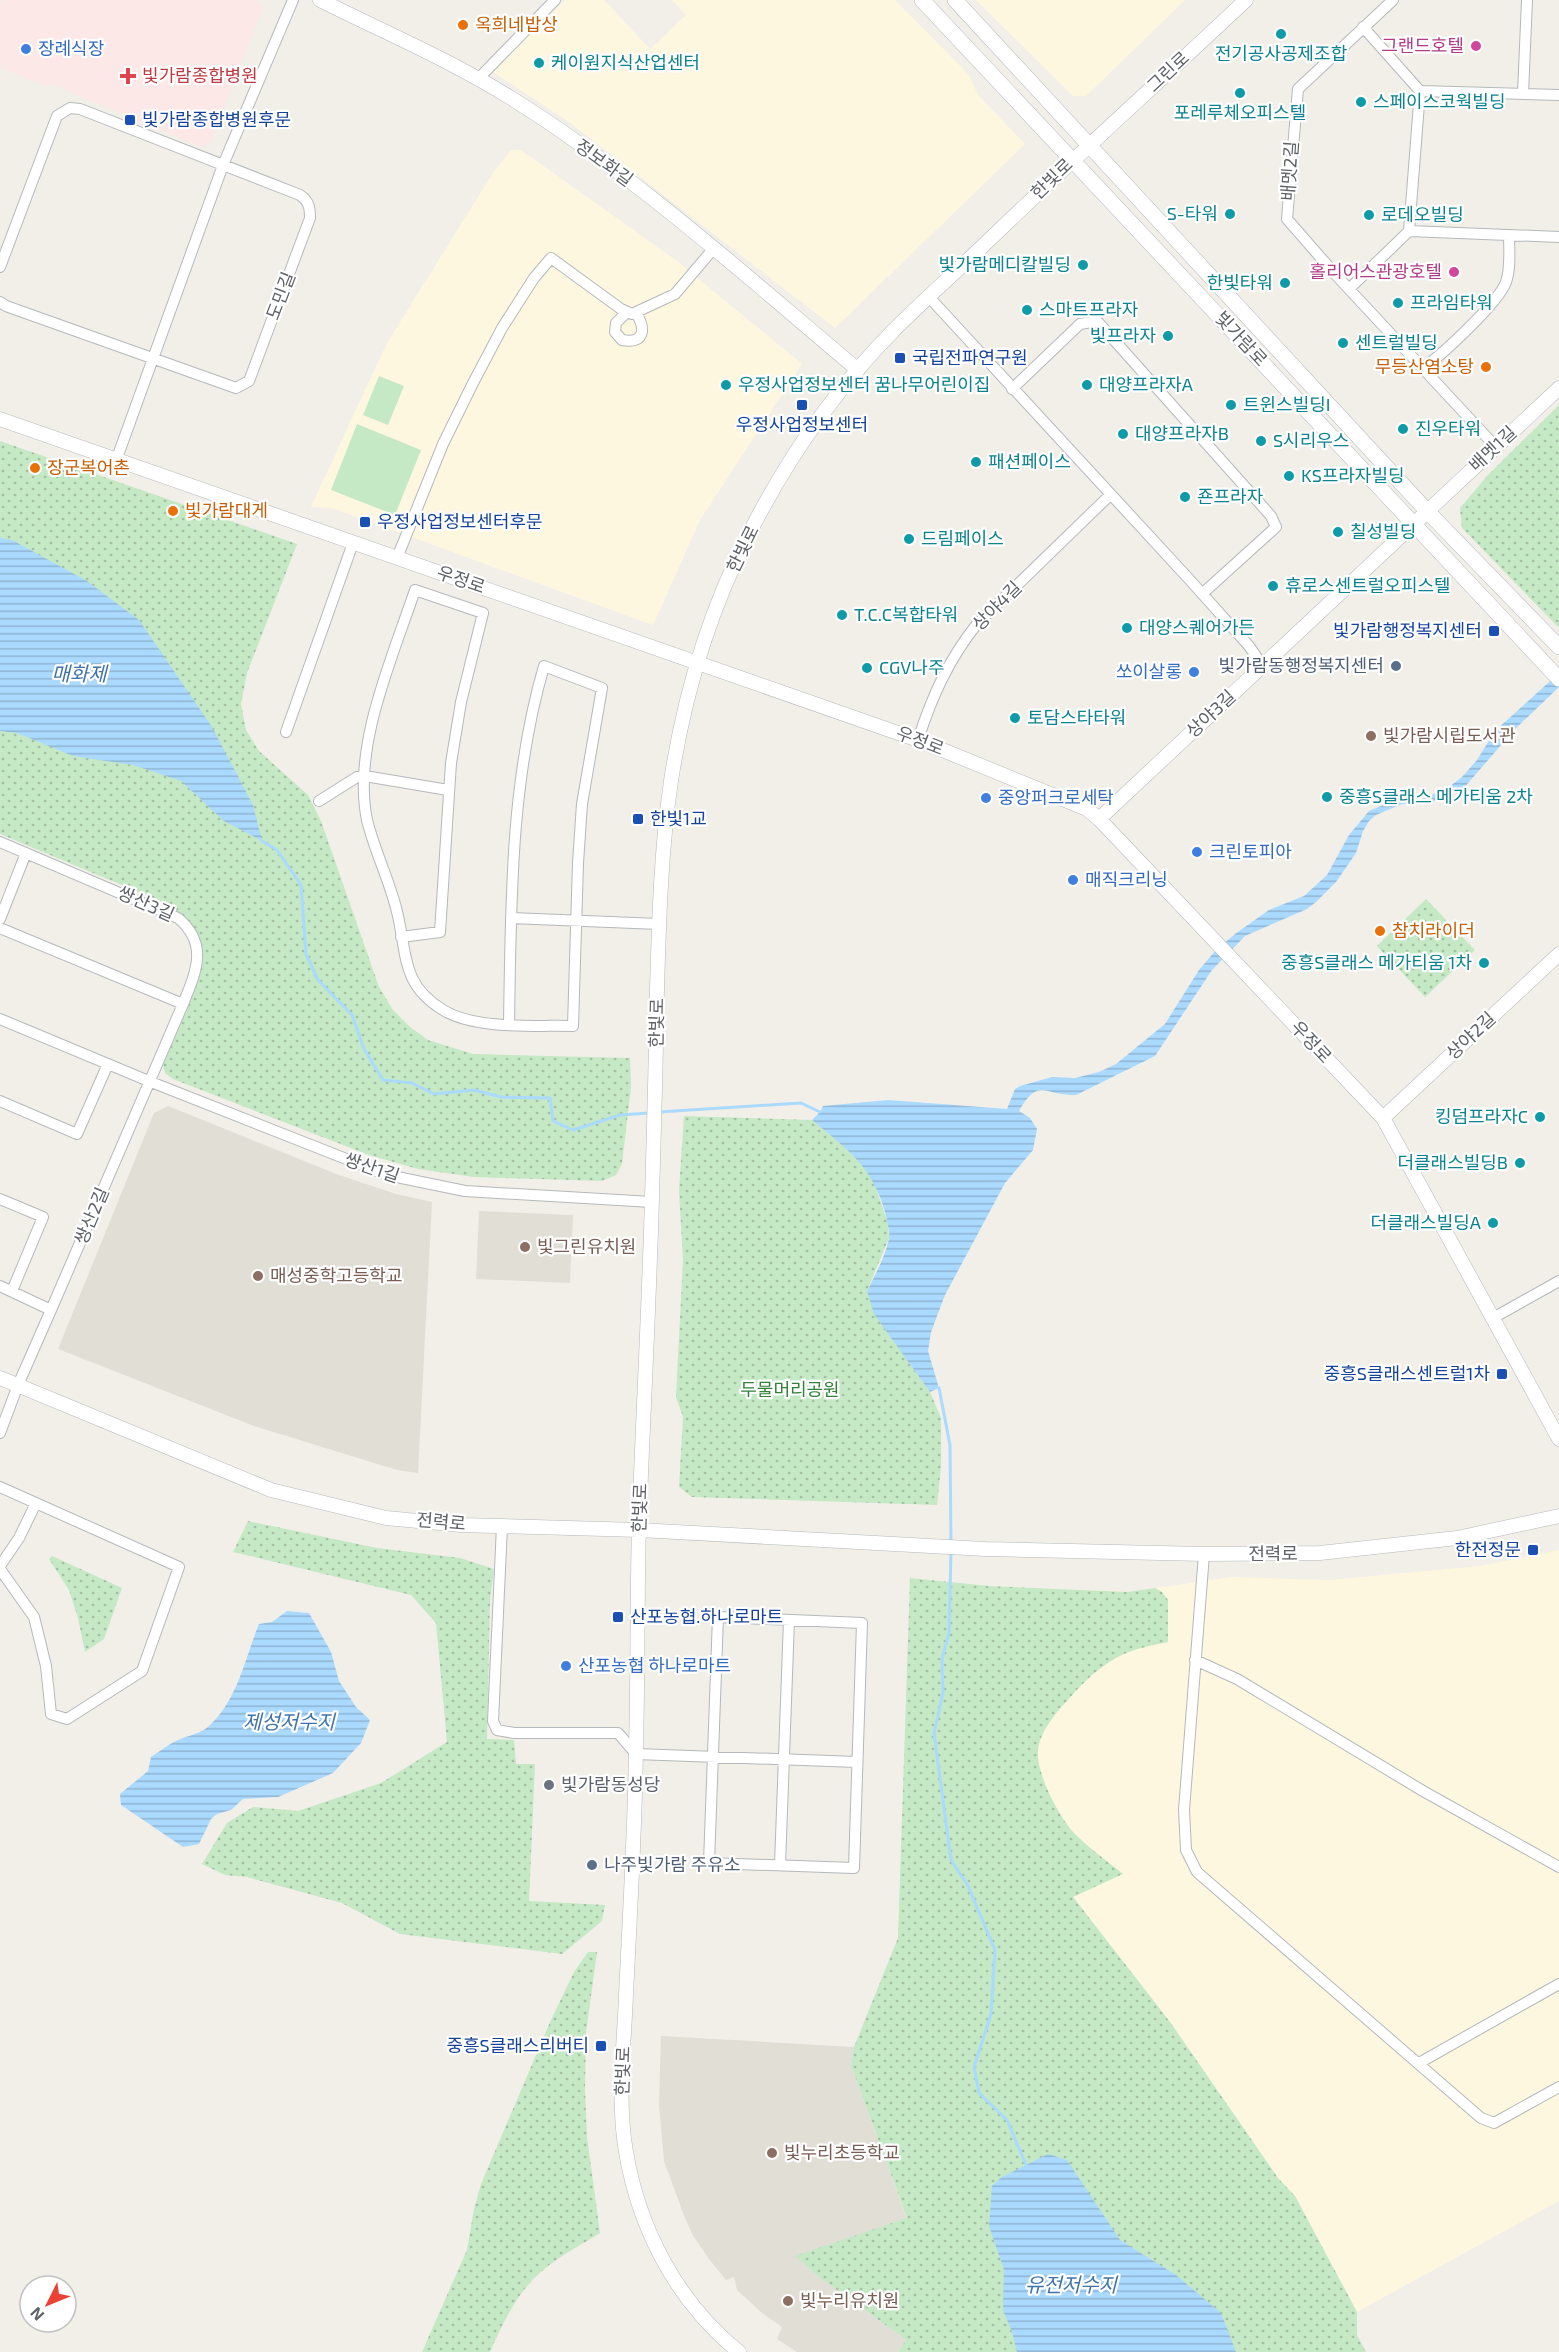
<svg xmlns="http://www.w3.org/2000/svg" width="1559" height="2352" font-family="'Exo 2','Noto Sans KR',sans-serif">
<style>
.commercial{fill:#fef7e0}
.education{fill:#e1ded6}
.medical{fill:#fce8e6}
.park{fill:url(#park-dots)}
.pitch{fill:#c5e8c5}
.water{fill:url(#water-rules)}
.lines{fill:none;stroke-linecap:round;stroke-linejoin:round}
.stream{stroke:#aadaff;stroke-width:3}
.minor-casing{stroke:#b5b8bc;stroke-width:12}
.tertiary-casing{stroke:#b5b8bc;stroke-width:15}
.secondary-casing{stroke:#b6babf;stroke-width:16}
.minor{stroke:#fff;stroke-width:10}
.tertiary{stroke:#fff;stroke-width:14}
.secondary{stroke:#fff;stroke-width:15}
.food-dot{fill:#e8710a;stroke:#fff;stroke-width:2}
.culture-dot{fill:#0f9aa8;stroke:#fff;stroke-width:2}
.hotel-dot{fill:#d1479c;stroke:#fff;stroke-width:2}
.shop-dot{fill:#3f7fe0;stroke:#fff;stroke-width:2}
.health-dot{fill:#e0444e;stroke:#fff;stroke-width:2}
.transit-dot{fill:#1a4fb4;stroke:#fff;stroke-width:2}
.service-dot{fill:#5c6f8a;stroke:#fff;stroke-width:2}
.education-dot{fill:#8d6e63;stroke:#fff;stroke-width:2}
.worship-dot{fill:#6b7280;stroke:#fff;stroke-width:2}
.labels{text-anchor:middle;stroke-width:4.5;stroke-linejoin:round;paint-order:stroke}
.food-label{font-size:18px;fill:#c56008;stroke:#fff;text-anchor:start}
.hotel-label{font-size:18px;fill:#b23c85;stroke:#fff;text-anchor:end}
.shop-label{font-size:18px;fill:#366cbe;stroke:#fff;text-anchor:start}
.culture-label{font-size:18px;fill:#0d838f;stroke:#fff;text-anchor:start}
.street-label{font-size:18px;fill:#5f6368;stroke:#fff}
.health-label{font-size:18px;fill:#be3a42;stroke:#fff;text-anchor:start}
.transit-label{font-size:18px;fill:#164399;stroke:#fff;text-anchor:start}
.service-label{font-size:18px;fill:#4e5e75;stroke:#fff;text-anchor:end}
.education-label{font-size:18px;fill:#785e54;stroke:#fff;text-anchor:start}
.park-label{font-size:18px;fill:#348238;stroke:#fff}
.worship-label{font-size:18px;fill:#5b616d;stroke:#fff;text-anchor:start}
.water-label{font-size:20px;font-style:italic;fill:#4174aa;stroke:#fff}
</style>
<defs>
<pattern id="park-dots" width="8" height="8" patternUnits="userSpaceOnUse" patternTransform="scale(1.5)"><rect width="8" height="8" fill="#c5e8c5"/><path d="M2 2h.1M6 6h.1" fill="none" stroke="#a3c0a4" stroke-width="1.8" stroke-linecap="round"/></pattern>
<pattern id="water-rules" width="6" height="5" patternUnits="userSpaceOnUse" patternTransform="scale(1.5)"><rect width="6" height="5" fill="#aadaff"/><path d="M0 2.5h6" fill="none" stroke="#8eb4d2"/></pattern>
</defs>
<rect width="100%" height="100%" fill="#f1efe8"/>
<!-- commercial -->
<path class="commercial" d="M565 0H604L650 49 686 15 672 0H895L968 74 978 95 1025 144 835 328 569 122 493 72Z
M976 0H1185L1086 96H1073Z
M511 150H521L677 261 802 364 700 520 653 625 332 508 311 507 387 343 493 173Z
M1559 1550V2201L1357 2312 1295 2196 1278 2178 1170 2022 1005 1809 989 1586 1128 1592 1232 1577 1330 1580 1480 1566Z"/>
<!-- education -->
<path class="education" d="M168 1106 339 1175 396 1194 432 1202 418 1473 397 1470 254 1426 58 1349 154 1113Z
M479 1211 573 1215 570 1283 476 1279Z
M661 2036 854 2047 851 2066 907 2219 796 2256 815 2274 906 2340 898 2352H797L777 2339 782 2327 762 2313 737 2290 734 2277 726 2280 709 2259 692 2234 683 2213 664 2161 659 2105Z"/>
<!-- medical -->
<path class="medical" d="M2 0H255L261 3 263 8 211 142 201 147 51 84 44 86 0 67V5Z"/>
<!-- park -->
<path class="park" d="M1559 405V628L1462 528 1460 508 1488 475Z
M0 441 297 544 247 673 241 704 246 730 259 751 308 795 321 821 379 987 393 1010 410 1027 428 1040 473 1054 630 1058 631 1087 622 1164 616 1175 602 1181 474 1177 418 1169 369 1155 173 1079 165 1073 163 1065C174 1038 207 973 202 946 198 926 182 915 167 904L0 834Z
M1426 899 1475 950 1425 997 1377 946Z
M684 1116 812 1120 847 1148 872 1177 888 1223 889 1238 867 1291 910 1364 930 1392 941 1418V1467L937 1505 692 1497 679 1487 683 1417 676 1397 683 1260 679 1190Z
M248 1521 377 1548 460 1558 494 1569 490 1601 487 1739 514 1740 516 1764H535L529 1901 605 1905 602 1921 562 1954 400 1934 342 1903 247 1877 225 1875 202 1864 227 1823 253 1807 298 1811 381 1783 447 1742 436 1623 411 1595 233 1552Z
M52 1556 122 1588 104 1639 85 1652 78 1618 69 1590 49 1559Z
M910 1578 989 1586 1128 1592 1155 1588 1162 1592 1168 1600V1642C1154 1645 1137 1648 1124 1654 1102 1664 1083 1682 1068 1700 1056 1712 1039 1733 1038 1751 1036 1773 1059 1817 1074 1833 1089 1848 1107 1861 1123 1874L1073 1897 1170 2022 1278 2178 1295 2196 1357 2312V2335L1366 2352H898L906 2340 815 2274 795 2256 907 2218 851 2066 854 2047 898 1938Z
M588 1952H597L586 2033 585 2089 587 2137 600 2233C581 2245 559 2256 542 2271 517 2292 503 2323 490 2352H422L467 2250 474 2209 481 2184 551 2020 574 1972Z"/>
<!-- pitch -->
<path class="pitch" d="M379 376 404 386 388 425 363 415Z
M357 424 421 450 395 515 331 490Z"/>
<!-- water -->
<path class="water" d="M0 538 12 540 87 581 139 620 212 727 253 805 262 841 224 821 181 781 133 765 73 756 17 733 0 731Z
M1559 673V687L1514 730 1463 789 1442 799 1421 804H1402L1376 815 1369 821 1363 831 1356 853 1336 882 1316 902 1307 909 1245 936 1212 970 1155 1056 1076 1095C1044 1096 1039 1076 1019 1111L1030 1118 1037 1129 1033 1150 1005 1183 945 1295 931 1332 928 1351 939 1388 930 1392 874 1314 867 1291C875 1275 885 1257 889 1239 890 1231 887 1220 885 1212 872 1166 847 1149 812 1120L820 1112 823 1106 888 1100 1007 1109 1015 1089 1020 1086 1052 1077 1075 1078 1099 1072 1116 1064 1165 1024 1199 970 1216 950 1235 934 1269 910 1304 896 1327 875 1349 835 1369 811 1398 799H1422L1449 787 1462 777 1477 760 1495 731Z
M287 1611 309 1613 331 1652 339 1681 356 1707 370 1720 361 1743 333 1773 278 1797 243 1799 231 1810 217 1814 211 1819 199 1844 183 1847 121 1805 120 1794 148 1771 151 1757C159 1752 166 1746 174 1742 186 1735 201 1735 211 1724 238 1698 245 1658 259 1624L272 1622Z
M1048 2154 1067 2160 1120 2240 1176 2275 1221 2313 1236 2352H1017L1012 2332 1003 2310 1004 2270 989 2226 992 2186 1002 2177Z"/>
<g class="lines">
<!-- stream -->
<path class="stream" d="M262 841 277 850 301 885 306 954 318 980 352 1015 364 1049 383 1080 412 1083 434 1094 474 1090 501 1097 550 1098 553 1121 573 1130 620 1115 649 1113
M659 1112 801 1103 820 1112
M939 1388 950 1445 951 1542
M951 1552 949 1633 942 1659 943 1693 934 1733 951 1860 968 1886 995 1950 991 2014 974 2067 979 2093 1007 2120 1026 2165"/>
<!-- minor casing -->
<g class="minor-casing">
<path id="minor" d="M1393 0 1298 89 1287 219 1335 274 1495 446
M478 79 555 0
M1420 91 1559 95
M1523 94 1527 0
M1409 231 1559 237
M0 267 57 116 70 108 80 109 300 195C309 201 310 208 310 218L249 381 236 388 6 306 0 302
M1349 289 1409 231 1420 91 1363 27
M929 297 1188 578 1249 646 1262 665
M627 312 616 323 615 332 622 340C645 344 646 329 636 313
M1423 368C1442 355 1499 302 1506 282 1511 268 1509 250 1509 235
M1012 389 1080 324 1097 321 1271 516 1276 527 1202 594
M117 458 223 165 293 0
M397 558 443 444 472 385 502 328 534 278 551 258 621 309 632 314 675 294 714 248
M286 732 353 543
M918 740C932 696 949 659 977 624L1110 495
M319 801 357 777 365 776 448 790
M0 842 178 918C209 944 196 972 183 1004L51 1310 0 1286
M511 918 659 924
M0 919 26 853
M0 928 183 1004
M401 937 440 932 451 763 461 702 483 613 415 590C392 659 352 747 367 820 375 853 391 883 398 916 407 956 402 985 443 1010 476 1030 535 1025 573 1026L578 863 582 804 602 688 544 666C510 783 511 904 509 1024
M0 1019 151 1082 387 1175 465 1191 652 1202
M0 1101 77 1134 108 1064
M0 1199 43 1217 12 1291
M1493 1318 1559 1281
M0 1433 18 1385 51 1310
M0 1487 179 1567 142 1671 67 1719 51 1714 46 1666 34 1617 0 1569
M502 1526 493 1721 497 1730 514 1733H618L636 1754 857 1762
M1204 1554 1184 1810 1186 1850 1197 1872 1481 2118 1494 2123 1559 2087
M0 1566 19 1538 36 1503
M718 1617 862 1623 854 1868 709 1863Z
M1195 1660 1237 1679 1423 1791 1559 1867
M780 1865 789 1620
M1419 2063 1559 1984"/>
</g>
<!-- tertiary casing -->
<g class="tertiary-casing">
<path id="tertiary" d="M320 0C384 32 450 60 511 98 636 176 746 276 858 370
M0 419 918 740 1087 809 1099 819 1383 1118 1559 1439
M1099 819 1559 388
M1383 1118 1559 954
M0 1378 271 1490 386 1518 461 1525 639 1530 985 1549 1204 1554 1320 1553 1457 1538 1559 1516
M739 2352C677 2302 639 2229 626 2152 617 2100 624 2047 626 1995 630 1912 635 1830 636 1747 638 1673 637 1599 639 1525 643 1416 649 1307 652 1198 654 1129 656 1059 657 989 659 920 661 849 671 781 684 696 710 609 750 532 787 459 836 389 893 331 924 300 957 271 988 241 1073 159 1160 81 1246 0"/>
</g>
<!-- secondary casing -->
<g class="secondary-casing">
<path id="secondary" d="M922 0 1559 679
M955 0 1427 511 1559 647"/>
</g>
<!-- minor -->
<use href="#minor" class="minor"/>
<!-- tertiary -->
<use href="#tertiary" class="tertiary"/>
<!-- secondary -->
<use href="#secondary" class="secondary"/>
</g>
<!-- markers -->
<g class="food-dot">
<circle cx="463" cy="25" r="6"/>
<circle cx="1486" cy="367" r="6"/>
<circle cx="35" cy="468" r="6"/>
<circle cx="173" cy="511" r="6"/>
<circle cx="1380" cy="931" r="6"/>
</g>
<g class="culture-dot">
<circle cx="1281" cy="34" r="6"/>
<circle cx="539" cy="63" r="6"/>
<circle cx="1240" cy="93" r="6"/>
<circle cx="1361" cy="102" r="6"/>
<circle cx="1230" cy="214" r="6"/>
<circle cx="1369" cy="215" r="6"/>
<circle cx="1083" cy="265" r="6"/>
<circle cx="1285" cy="283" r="6"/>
<circle cx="1398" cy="303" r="6"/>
<circle cx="1027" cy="310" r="6"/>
<circle cx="1168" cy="336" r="6"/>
<circle cx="1343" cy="343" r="6"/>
<circle cx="726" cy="385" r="6"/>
<circle cx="1087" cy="385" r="6"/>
<circle cx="1231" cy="405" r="6"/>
<circle cx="1403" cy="429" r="6"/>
<circle cx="1123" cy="434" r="6"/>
<circle cx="1261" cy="441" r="6"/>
<circle cx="976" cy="462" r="6"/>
<circle cx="1289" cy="476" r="6"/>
<circle cx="1185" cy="497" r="6"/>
<circle cx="1338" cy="532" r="6"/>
<circle cx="909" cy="539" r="6"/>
<circle cx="1273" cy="586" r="6"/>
<circle cx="842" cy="615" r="6"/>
<circle cx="1127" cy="628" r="6"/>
<circle cx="867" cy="668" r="6"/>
<circle cx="1015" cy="718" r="6"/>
<circle cx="1327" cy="797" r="6"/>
<circle cx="1484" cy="963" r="6"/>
<circle cx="1540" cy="1117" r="6"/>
<circle cx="1520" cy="1163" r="6"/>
<circle cx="1493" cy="1223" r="6"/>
</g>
<g class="hotel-dot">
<circle cx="1476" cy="46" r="6"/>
<circle cx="1454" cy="272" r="6"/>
</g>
<g class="shop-dot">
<circle cx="26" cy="49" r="6"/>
<circle cx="1194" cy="672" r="6"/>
<circle cx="986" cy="798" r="6"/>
<circle cx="1197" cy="852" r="6"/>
<circle cx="1073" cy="880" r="6"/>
<circle cx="566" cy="1666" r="6"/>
</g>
<path class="health-dot" d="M125 67h6v6h6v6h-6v6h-6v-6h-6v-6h6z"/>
<g class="transit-dot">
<rect x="124" y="114" width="12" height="12" rx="3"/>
<rect x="894" y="352" width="12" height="12" rx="3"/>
<rect x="796" y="399" width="12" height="12" rx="3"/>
<rect x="359" y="516" width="12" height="12" rx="3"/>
<rect x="1488" y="625" width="12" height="12" rx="3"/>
<rect x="632" y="813" width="12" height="12" rx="3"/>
<rect x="1496" y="1368" width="12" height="12" rx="3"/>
<rect x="1527" y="1544" width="12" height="12" rx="3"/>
<rect x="612" y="1611" width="12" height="12" rx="3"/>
<rect x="595" y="2040" width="12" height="12" rx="3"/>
</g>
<g class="service-dot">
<circle cx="1396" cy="666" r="6"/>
<circle cx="592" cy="1865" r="6"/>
</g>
<g class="education-dot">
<circle cx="1371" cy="736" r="6"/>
<circle cx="525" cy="1247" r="6"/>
<circle cx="258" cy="1276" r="6"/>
<circle cx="772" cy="2153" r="6"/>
<circle cx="788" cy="2301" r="6"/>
</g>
<circle class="worship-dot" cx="549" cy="1785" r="6"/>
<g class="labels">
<!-- food labels -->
<g class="food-label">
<text x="475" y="31">옥희네밥상</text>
<text x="1474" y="373" text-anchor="end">무등산염소탕</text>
<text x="47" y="474">장군복어촌</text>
<text x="185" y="517">빛가람대게</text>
<text x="1392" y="937">참치라이더</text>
</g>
<!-- hotel labels -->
<g class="hotel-label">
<text x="1464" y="52">그랜드호텔</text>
<text x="1442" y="278">홀리어스관광호텔</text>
</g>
<!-- shop labels -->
<g class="shop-label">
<text x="38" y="55">장례식장</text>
<text x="1182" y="678" text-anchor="end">쏘이살롱</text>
<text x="998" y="804">중앙퍼크로세탁</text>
<text x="1209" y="858">크린토피아</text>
<text x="1085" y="886">매직크리닝</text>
<text x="578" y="1672">산포농협 하나로마트</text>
</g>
<!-- culture labels -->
<g class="culture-label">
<text x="1281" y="60" text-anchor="middle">전기공사공제조합</text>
<text x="551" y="69">케이원지식산업센터</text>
<text x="1373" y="108">스페이스코웍빌딩</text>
<text x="1240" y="119" text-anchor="middle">포레루체오피스텔</text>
<text x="1218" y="220" text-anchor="end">S-타워</text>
<text x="1381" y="221">로데오빌딩</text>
<text x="1071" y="271" text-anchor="end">빛가람메디칼빌딩</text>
<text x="1273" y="289" text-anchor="end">한빛타워</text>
<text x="1410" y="309">프라임타워</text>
<text x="1039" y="316">스마트프라자</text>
<text x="1156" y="342" text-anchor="end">빛프라자</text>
<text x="1355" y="349">센트럴빌딩</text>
<text x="738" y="391">우정사업정보센터 꿈나무어린이집</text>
<text x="1099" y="391">대양프라자A</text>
<text x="1243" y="411">트윈스빌딩I</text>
<text x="1415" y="435">진우타워</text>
<text x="1135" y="440">대양프라자B</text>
<text x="1273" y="447">S시리우스</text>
<text x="988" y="468">패션페이스</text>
<text x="1301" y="482">KS프라자빌딩</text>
<text x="1197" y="503">죤프라자</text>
<text x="1350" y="538">칠성빌딩</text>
<text x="921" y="545">드림페이스</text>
<text x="1285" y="592">휴로스센트럴오피스텔</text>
<text x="854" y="621">T.C.C복합타워</text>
<text x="1139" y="634">대양스퀘어가든</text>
<text x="879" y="674">CGV나주</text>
<text x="1027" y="724">토담스타타워</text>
<text x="1339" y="803">중흥S클래스 메가티움 2차</text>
<text x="1472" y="969" text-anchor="end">중흥S클래스 메가티움 1차</text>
<text x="1528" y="1123" text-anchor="end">킹덤프라자C</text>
<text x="1508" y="1169" text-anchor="end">더클래스빌딩B</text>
<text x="1481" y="1229" text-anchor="end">더클래스빌딩A</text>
</g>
<!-- street labels -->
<g class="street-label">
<text transform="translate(1168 72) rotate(-43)" y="6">그린로</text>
<text transform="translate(604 163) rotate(36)" y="6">정보화길</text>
<text transform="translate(1290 171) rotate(-86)" y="6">배멧2길</text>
<text transform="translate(1052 179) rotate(-44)" y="6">한빛로</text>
<text transform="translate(281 296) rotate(-69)" y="6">도민길</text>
<text transform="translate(1241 339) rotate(47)" y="6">빛가람로</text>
<text transform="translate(1493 449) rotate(-43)" y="6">배멧1길</text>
<text transform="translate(743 549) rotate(-64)" y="6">한빛로</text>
<text transform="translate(461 580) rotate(19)" y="6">우정로</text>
<text transform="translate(997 606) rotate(-45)" y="6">상야4길</text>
<text transform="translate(1211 714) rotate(-43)" y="6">상야3길</text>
<text transform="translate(920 741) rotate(21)" y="6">우정로</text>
<text transform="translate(146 904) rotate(24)" y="6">쌍산3길</text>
<text transform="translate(657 1023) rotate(-89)" y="6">한빛로</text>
<text transform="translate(1471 1036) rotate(-43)" y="6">상야2길</text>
<text transform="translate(1311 1042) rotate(47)" y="6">우정로</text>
<text transform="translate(372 1168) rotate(19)" y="6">쌍산1길</text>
<text transform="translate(92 1216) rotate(-67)" y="6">쌍산2길</text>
<text transform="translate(640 1508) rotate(-88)" y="6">한빛로</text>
<text transform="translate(441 1522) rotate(5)" y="6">전력로</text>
<text x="1273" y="1560">전력로</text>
<text transform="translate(623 2071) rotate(-88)" y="6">한빛로</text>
</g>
<!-- health labels -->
<g class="health-label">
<text x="142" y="82">빛가람종합병원</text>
</g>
<!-- transit labels -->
<g class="transit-label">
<text x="142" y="126">빛가람종합병원후문</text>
<text x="912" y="364">국립전파연구원</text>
<text x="802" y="431" text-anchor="middle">우정사업정보센터</text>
<text x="377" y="528">우정사업정보센터후문</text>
<text x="1482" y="637" text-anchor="end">빛가람행정복지센터</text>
<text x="650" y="825">한빛1교</text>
<text x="1490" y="1380" text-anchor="end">중흥S클래스센트럴1차</text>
<text x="1521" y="1556" text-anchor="end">한전정문</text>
<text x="630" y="1623">산포농협.하나로마트</text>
<text x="589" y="2052" text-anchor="end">중흥S클래스리버티</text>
</g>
<!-- service labels -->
<g class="service-label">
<text x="1384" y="672">빛가람동행정복지센터</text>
<text x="604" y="1871" text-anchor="start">나주빛가람 주유소</text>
</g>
<!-- education labels -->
<g class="education-label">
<text x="1383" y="742">빛가람시립도서관</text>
<text x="537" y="1253">빛그린유치원</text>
<text x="270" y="1282">매성중학고등학교</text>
<text x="784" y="2159">빛누리초등학교</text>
<text x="800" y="2307">빛누리유치원</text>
</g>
<!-- park labels -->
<g class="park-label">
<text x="790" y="1396">두물머리공원</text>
</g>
<!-- worship labels -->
<g class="worship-label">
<text x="561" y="1791">빛가람동성당</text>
</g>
<!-- water labels -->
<g class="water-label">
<text x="79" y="681">매화제</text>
<text x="289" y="1729">제성저수지</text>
<text x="1071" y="2292">유전저수지</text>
</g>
</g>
<!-- north arrow -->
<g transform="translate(48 2304) rotate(227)"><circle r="28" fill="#ffffff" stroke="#bfc1c3" stroke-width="1.5"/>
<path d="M0-4.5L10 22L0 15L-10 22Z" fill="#ea4335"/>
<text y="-9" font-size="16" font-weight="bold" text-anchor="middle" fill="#5f6368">N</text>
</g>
</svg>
